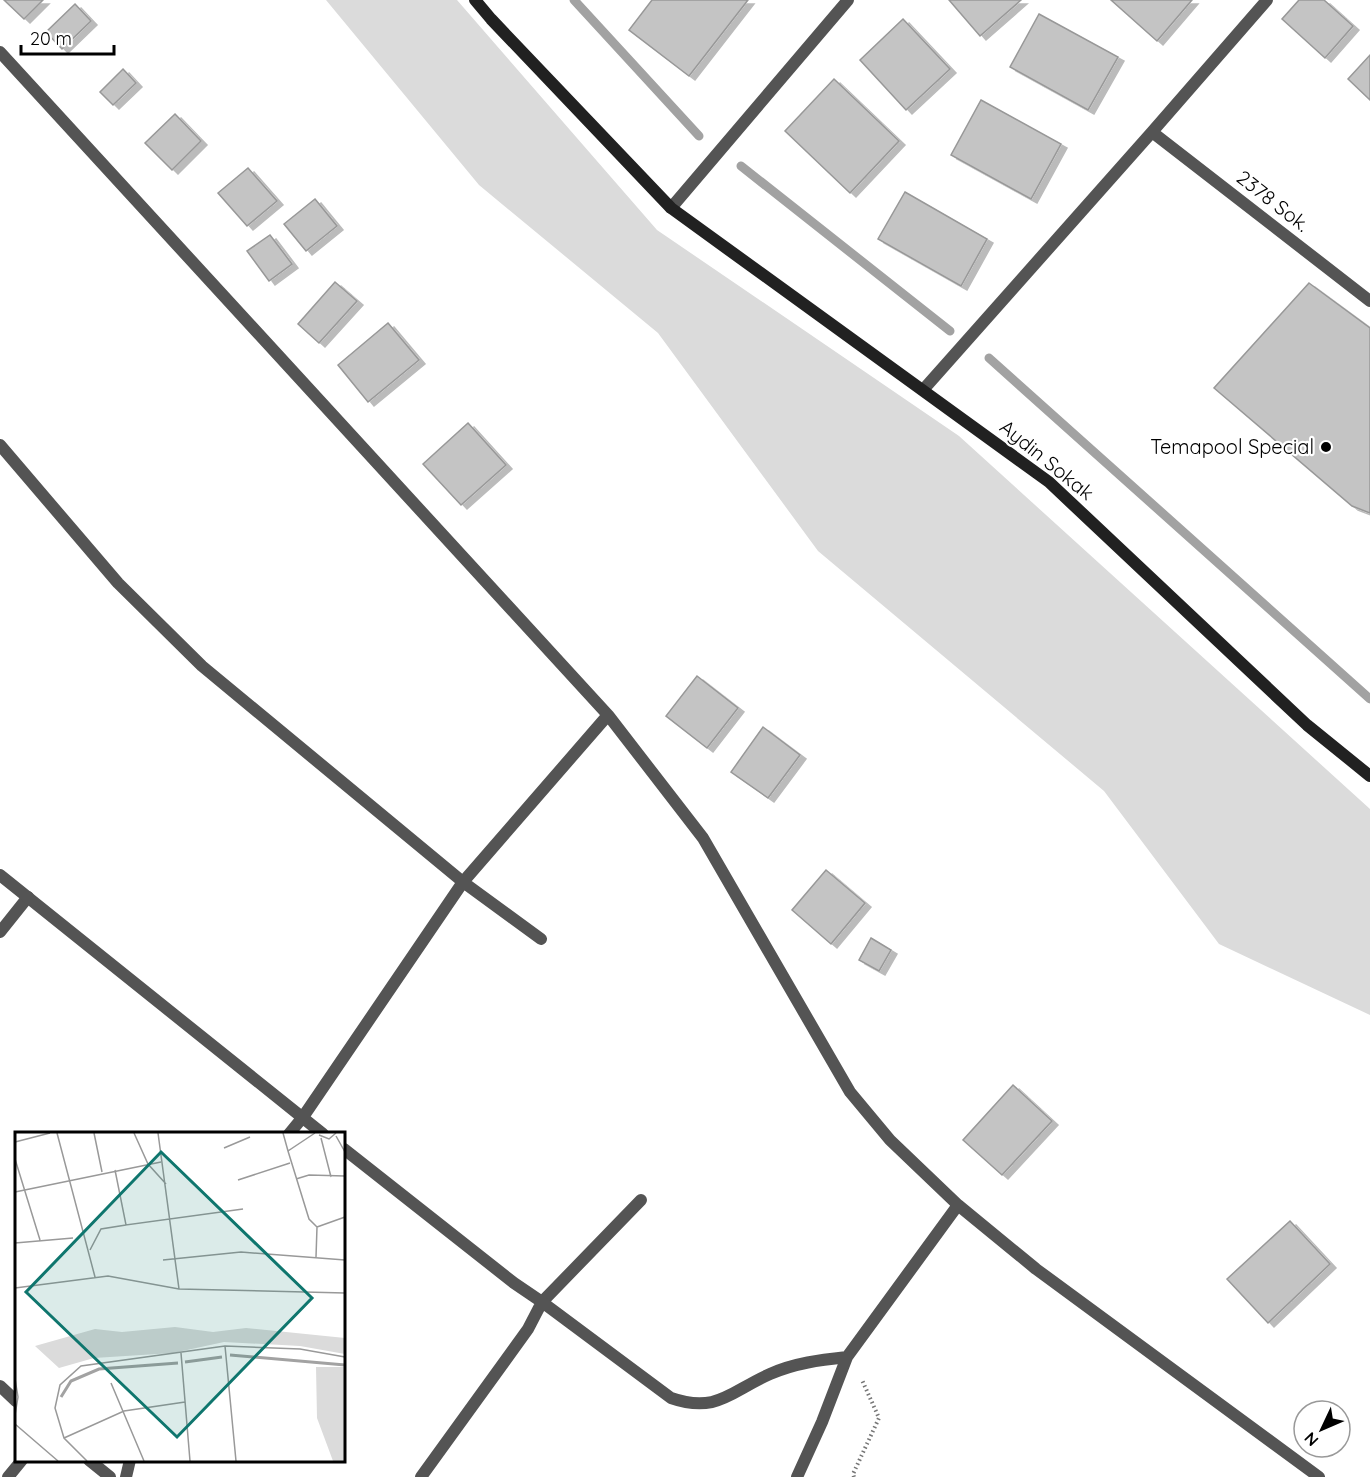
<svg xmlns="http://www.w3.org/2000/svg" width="1370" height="1477" font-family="Quicksand,sans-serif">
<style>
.green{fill:#dbdbdb}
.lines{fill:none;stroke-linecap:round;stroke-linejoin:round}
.stream{stroke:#a2a2a2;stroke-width:9}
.building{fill:#c4c4c4;stroke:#989898;stroke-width:1.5;filter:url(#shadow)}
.path{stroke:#767676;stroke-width:4;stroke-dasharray:1.5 3;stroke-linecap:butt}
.lane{stroke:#545454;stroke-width:12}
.street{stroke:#545454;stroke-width:12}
.secondary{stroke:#212121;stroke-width:12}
.poi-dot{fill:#000;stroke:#fff;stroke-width:2}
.labels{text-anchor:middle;stroke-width:4.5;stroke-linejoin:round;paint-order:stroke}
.street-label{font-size:20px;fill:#000;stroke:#fff}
.poi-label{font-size:20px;fill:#000;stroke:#fff;text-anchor:end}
.inset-river{fill:none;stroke:#a2a2a2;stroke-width:3}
.inset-road{fill:none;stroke:#999;stroke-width:1.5}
.view{fill:#0f766e;fill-opacity:0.15;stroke:#0f766e;stroke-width:3}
.inset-edge{fill:none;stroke:#000;stroke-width:3}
</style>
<defs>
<filter id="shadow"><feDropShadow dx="6" dy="4" stdDeviation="0" flood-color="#0004"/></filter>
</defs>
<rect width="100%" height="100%" fill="#fff"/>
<!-- green -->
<path class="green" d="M326 0H457L657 230 959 436 1370 809V1015L1219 944 1104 791 818 551 658 333 479 185Z"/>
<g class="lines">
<!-- stream -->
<path class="stream" d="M574 0 699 136
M741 166 950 331
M989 358 1370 699"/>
</g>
<!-- building -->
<path class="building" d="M4 0H43L24 19Z
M652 0H748L689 76 629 30Z
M949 0H1021L980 36Z
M1111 0H1192L1157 41Z
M1299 0H1324L1353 26 1325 58 1282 19Z
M75 4 91 21 62 49 46 32Z
M1039 14 1118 57 1088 110 1010 67Z
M903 19 950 69 906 110 860 60Z
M1370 55V100L1348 79Z
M123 69 136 83 113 105 100 92Z
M834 79 899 141 850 193 785 131Z
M981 100 1061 144 1031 199 951 155Z
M175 114 201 141 172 170 145 143Z
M248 168 277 201 247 226 218 193Z
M905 192 987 239 961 286 878 239Z
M315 199 337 226 306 251 284 224Z
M270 235 292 264 269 281 247 251Z
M335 282 357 301 319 343 298 324Z
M1309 283 1370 328V513L1352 506 1214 388Z
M388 323 419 360 368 402 338 365Z
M468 423 506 465 461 505 423 464Z
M697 676 738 708 707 748 666 716Z
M763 727 800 755 768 798 731 772Z
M826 870 865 903 831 944 792 910Z
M871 938 891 950 879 971 859 960Z
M1013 1085 1052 1121 1002 1175 963 1140Z
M1290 1221 1330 1264 1268 1323 1227 1279Z"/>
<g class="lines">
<!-- path -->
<path class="path" d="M854 1477 853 1474 879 1418 862 1380"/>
<!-- lane -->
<path class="lane" d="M0 932 28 897
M542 1302 641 1200
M0 1386 16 1401"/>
<!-- street -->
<path class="street" d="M0 52 608 715 703 838 850 1092 890 1140 958 1205 1036 1269 1319 1477
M1152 132 1370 301
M671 208 848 0
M923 390 1152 132 1267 0
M0 445 118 583 202 666 463 882 541 939
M0 875 323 1134
M289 1134 303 1117 463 882 608 715
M344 1149 514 1283 542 1302 528 1329 421 1477
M542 1302 671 1398C717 1414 731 1391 770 1374 795 1363 820 1360 847 1357
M89 1460 110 1477
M8 1477 22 1460
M126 1477 130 1460
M797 1477 822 1422 847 1357 958 1205"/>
<!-- secondary -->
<path class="secondary" d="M475 0 491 19 671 208 1049 482 1307 725 1370 776"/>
</g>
<!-- markers -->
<circle class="poi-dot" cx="1326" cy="447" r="6"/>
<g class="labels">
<!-- street labels -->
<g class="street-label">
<text transform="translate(1273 201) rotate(38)" y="7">2378 Sok.</text>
<text transform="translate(1047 460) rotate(39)" y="7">Aydin Sokak</text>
</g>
<!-- poi labels -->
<g class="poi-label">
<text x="1314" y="454">Temapool Special</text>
</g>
</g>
<!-- overview -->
<g transform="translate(15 1132)">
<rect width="330" height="330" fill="#fff"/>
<path d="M160 195 198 200 231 196 330 206V222L285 214 209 210 158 221 79 226 44 236 20 214 80 197 107 200ZM301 235H330V329H318L302 286Z" fill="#dbdbdb"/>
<path class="inset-river" d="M215 223 330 233M170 230 207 225M46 265 56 249 84 237 163 231"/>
<path class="inset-road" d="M42 1 80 145M79 1 87 40M119 1 133 32 151 52M143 1 164 157M268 1 273 19M300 1 273 19 294 87 302 95 301 125M304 3 314 7 321 1M321 4 330 20M306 6 316 45M0 10 35 1M209 16 235 5M0 27 25 108M100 38 111 93 228 77M281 47 294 43 330 44M223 48 275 31M0 60 146 30M302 95 330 85M0 111 58 106M75 118 86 97 111 93M148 128 226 120 330 128M0 156 93 144 164 157 330 161M210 214 221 329M166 221 175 329M0 247 3 265 0 283M96 251 129 329M0 292 43 329M49 306 109 279 170 270M72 329 49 306 40 276 45 253 66 234 210 214 285 217 330 225"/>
<path class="view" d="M146 20 297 166 162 305 11 160Z"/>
<rect width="330" height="330" class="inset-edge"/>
</g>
<!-- north arrow -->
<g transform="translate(1322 1429) rotate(226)"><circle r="28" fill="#ffffff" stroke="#999999" stroke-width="1.5"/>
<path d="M0-4.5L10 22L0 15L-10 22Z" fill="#000000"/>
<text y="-9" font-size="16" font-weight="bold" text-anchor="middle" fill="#000000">N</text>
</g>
<!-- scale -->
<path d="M21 45v9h93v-9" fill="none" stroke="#000000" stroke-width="3"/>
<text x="30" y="45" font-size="18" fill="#000000" stroke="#ffffff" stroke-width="4.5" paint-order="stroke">20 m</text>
</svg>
